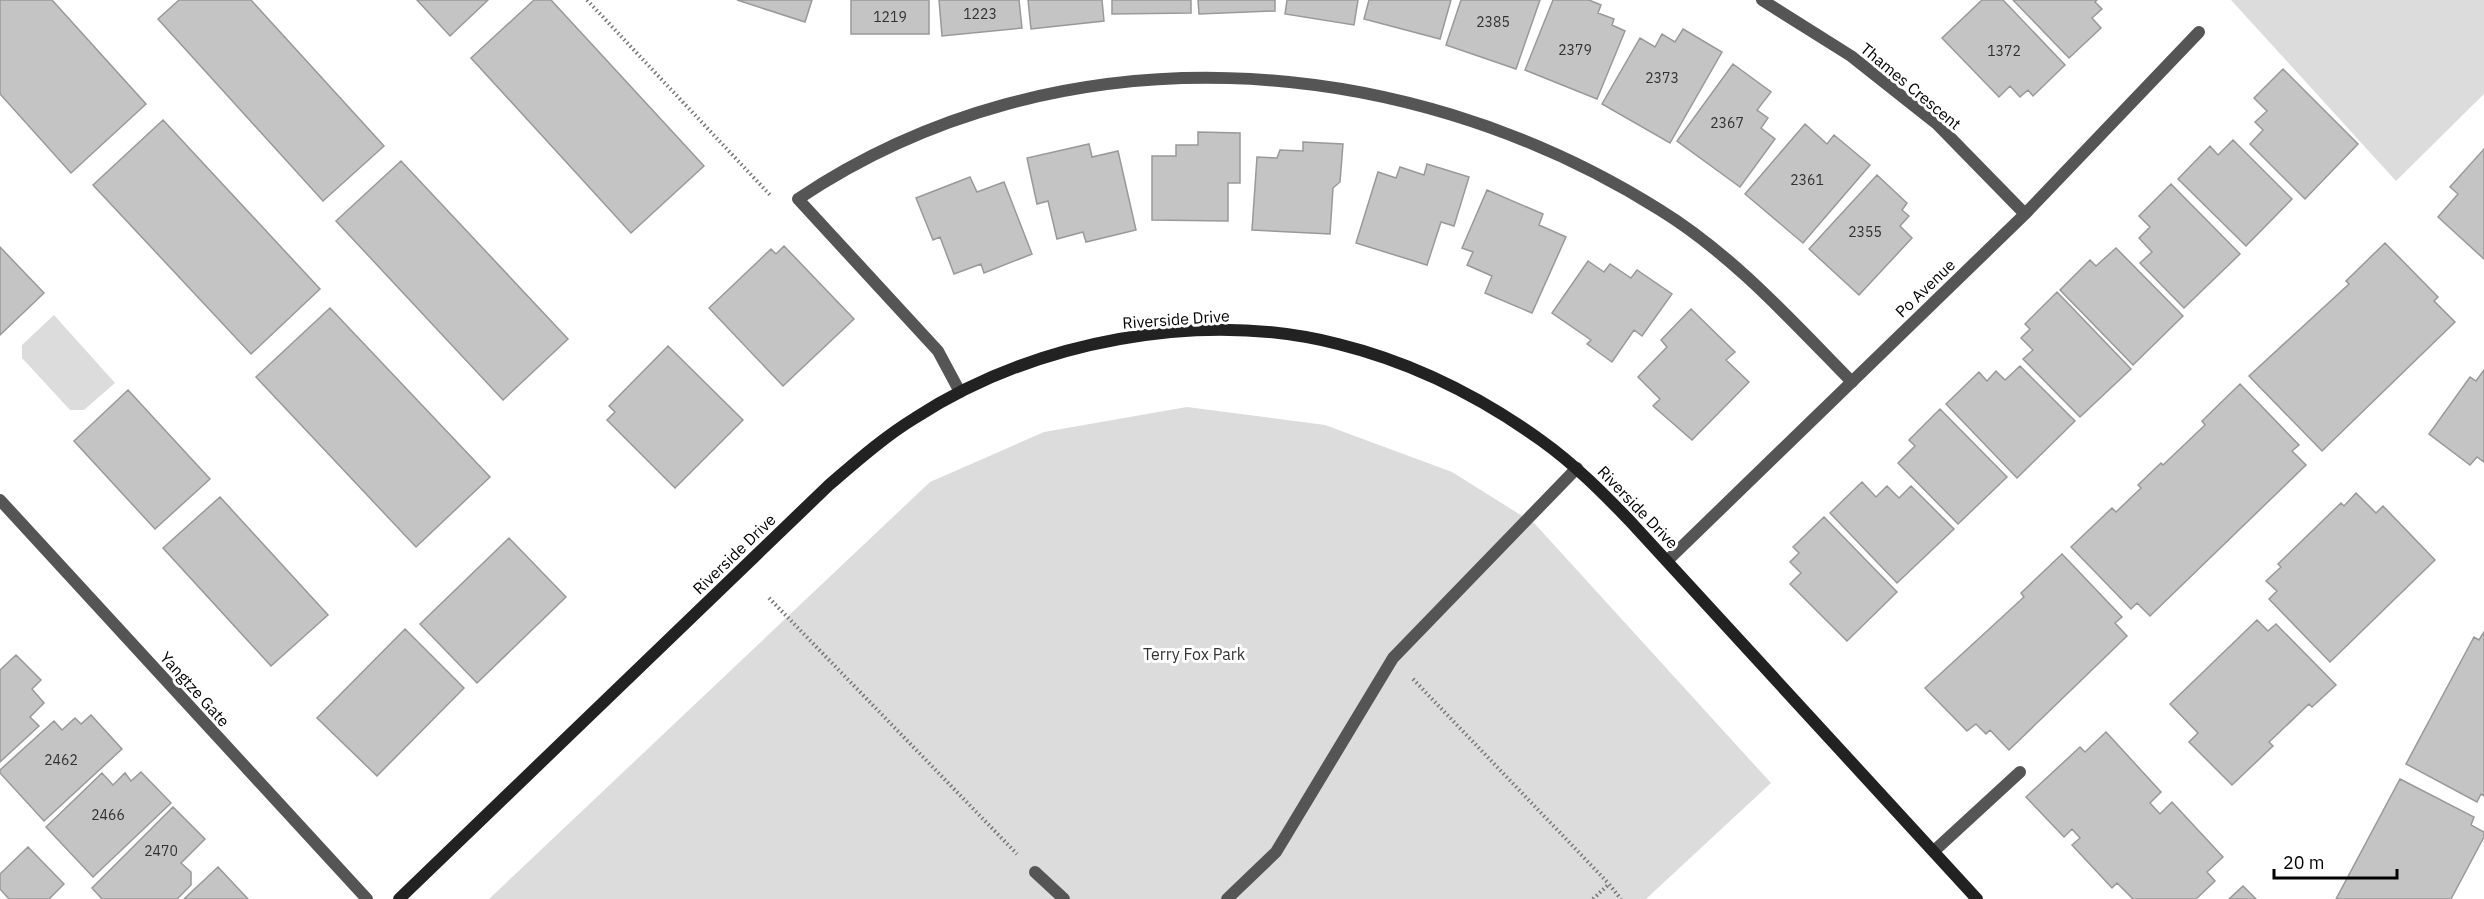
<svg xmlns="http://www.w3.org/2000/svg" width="2484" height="899" font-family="'IBM Plex Sans',sans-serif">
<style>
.green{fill:#dcdcdc}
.building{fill:#c4c4c4;stroke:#999;stroke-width:1.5}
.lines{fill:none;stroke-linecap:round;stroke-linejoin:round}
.path{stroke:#777;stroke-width:4;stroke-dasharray:1.5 3;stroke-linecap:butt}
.lane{stroke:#555;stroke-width:12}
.street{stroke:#555;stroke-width:12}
.secondary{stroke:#222;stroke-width:12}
.labels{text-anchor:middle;stroke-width:6;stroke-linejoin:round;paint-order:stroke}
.number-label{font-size:14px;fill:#313131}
.street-label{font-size:16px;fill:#000;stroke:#fff}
.park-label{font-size:16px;fill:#333;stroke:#fff}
</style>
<rect width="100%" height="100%" fill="#fff"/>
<!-- green -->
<path class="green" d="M2231 0H2484V94L2396 181Z
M54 315 115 383 84 410H70L22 358V345Z
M1187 407 1325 425 1452 472 1535 524 1771 783 1646 899H489L930 482 1044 432Z"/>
<!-- building -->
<path class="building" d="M0 0H52L146 104 71 173 0 94Z
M179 0H251L384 146 323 201 158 19Z
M417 0H488L450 36Z
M534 0H551L704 166 631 233 471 58Z
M737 0H812L805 22Z
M851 0H929V34H851Z
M939 0H1019L1022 28 942 36Z
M1028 0H1102L1104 21 1031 29Z
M1112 0H1191V13L1112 14Z
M1198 0H1275V11L1199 14Z
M1287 0H1358L1354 25 1285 14Z
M1369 0H1451L1440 39 1364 19Z
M1461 0H1540L1516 69 1446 45Z
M1553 0H1589L1601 5 1598 13 1614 19 1612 25 1625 31 1597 99 1525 70Z
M1982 0H2003L2065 65 2033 96 2028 90 2020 97 2010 86 1999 97 1942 38Z
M2013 0H2097L2095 2 2102 9 2092 18 2101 28 2069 58Z
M1683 29 1722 52 1670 143 1602 104 1640 38 1655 47 1662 34 1675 42Z
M1733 64 1771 92 1757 110 1768 118 1761 128 1775 139 1740 187 1677 141Z
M2283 69 2358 144 2305 199 2250 144 2263 130 2255 122 2267 111 2254 98Z
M163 120 320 289 251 354 93 185Z
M1805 124 1827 144 1834 135 1870 165 1803 243 1745 194Z
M1198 132 1240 133V183H1228V221L1152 220V156H1176V145H1198Z
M2233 140 2292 199 2246 246 2178 179 2210 146 2218 155Z
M1303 142 1343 144 1340 182 1333 188 1330 234 1252 230 1257 157 1277 158 1280 150 1303 151Z
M1089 144 1092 157 1118 151 1136 230 1086 242 1083 232 1057 239 1048 201 1037 204 1027 158Z
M2484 149V259L2438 217 2458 194 2450 187Z
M401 161 568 339 503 400 336 221Z
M1427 164 1469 177 1454 226 1441 222 1427 265 1356 243 1378 172 1396 178 1400 167 1424 175Z
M1877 175 1907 203 1902 210 1909 216 1900 226 1912 238 1859 295 1809 249Z
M970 177 977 192 1004 182 1032 254 984 273 981 264 954 274 940 237 933 240 916 198Z
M2171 184 2240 254 2184 308 2140 263 2152 252 2139 238 2150 227 2139 216Z
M1487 190 1543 214 1539 225 1566 237 1532 313 1485 293 1492 276 1467 265 1473 252 1462 248Z
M2385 243 2438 297 2434 301 2455 322 2322 451 2249 376 2349 284 2346 281Z
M784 246 854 319 783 386 709 308 771 249 776 254Z
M0 247 44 293 0 335Z
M2116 248 2183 316 2133 365 2060 290 2090 260 2096 266Z
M1588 261 1604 272 1610 264 1631 278 1637 270 1672 294 1642 336 1634 330 1612 362 1587 344 1591 340 1552 313Z
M2057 292 2131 369 2080 417 2023 359 2033 350 2021 338 2030 329 2025 324Z
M330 308 490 477 416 547 256 377Z
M1691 309 1735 352 1726 360 1749 382 1692 440 1653 406 1660 399 1638 377 1667 347 1661 340Z
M668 346 743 420 675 488 607 420 615 412 609 406Z
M2020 366 2075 421 2017 478 1946 404 1979 372 1987 381 1996 371 2005 380Z
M2484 370V462L2477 457 2470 465 2429 434 2470 377 2476 381Z
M2240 384 2299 445 2292 451 2306 465 2150 616 2137 603 2131 609 2071 547 2112 508 2116 512 2141 488 2138 485 2161 463 2163 465 2205 425 2202 421Z
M128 390 210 479 155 529 74 441Z
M1940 409 2007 477 1958 524 1898 463 1915 446 1909 440Z
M1862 482 1876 497 1887 486 1899 498 1911 486 1954 529 1897 583 1830 513Z
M2356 493 2376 513 2383 506 2435 560 2330 662 2269 599 2277 591 2266 581 2281 567 2278 564 2341 503 2344 506Z
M220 497 328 615 271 666 163 548Z
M1824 517 1897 592 1847 641 1790 584 1801 573 1790 562 1799 553 1793 547Z
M509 538 566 597 477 683 420 624Z
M2062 554 2122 617 2115 623 2127 636 2009 750 1990 730 1986 734 1976 724 1967 731 1925 688 2024 597 2021 593Z
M2257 620 2268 631 2276 624 2336 685 2312 707 2309 704 2269 742 2273 746 2232 785 2189 742 2198 733 2170 704Z
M405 629 464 688 377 776 317 718Z
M2484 632V796L2481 794 2477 802 2406 764 2474 637 2479 640Z
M16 655 41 680 32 689 44 703 30 717 39 726 0 762V670Z
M91 715 122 749 44 821 0 773V770L54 721 62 730 75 718 81 724Z
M2106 732 2161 792 2150 803 2160 814 2172 802 2223 857 2207 872 2215 881 2196 899H2133L2117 883 2112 888 2072 845 2080 838 2072 829 2064 837 2026 797 2080 747 2085 752Z
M141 772 171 803 93 877 46 827 102 773 113 785 125 773 131 781Z
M2400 779 2474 817 2471 825 2484 832V837L2451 899H2336Z
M173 807 205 839 181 863 191 872V885L177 899H102L92 888Z
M28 847 64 884 49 899H9L0 889V874Z
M218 867 248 899H184Z
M2243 886 2256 899H2229Z"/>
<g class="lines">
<!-- path -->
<path class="path" d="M587 0 771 196
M769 598 1017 854
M1413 679 1609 884
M1593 899 1609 884 1621 899"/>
<!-- lane -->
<path class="lane" d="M960 392 938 351 798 199C1057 25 1401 47 1660 210 1733 255 1792 321 1852 382
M1934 851 2020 772
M1035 872 1064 899
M1227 899 1276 852 1393 658 1577 468"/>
<!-- street -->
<path class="street" d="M1762 0 1851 56 1937 124 2025 214
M0 500 367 899
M1667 561 2025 214 2199 32"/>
<!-- secondary -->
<path class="secondary" d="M399 899 829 485C857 461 884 437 915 418 1034 341 1200 309 1338 344 1411 362 1481 397 1542 441 1574 464 1602 492 1629 520L1977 899"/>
</g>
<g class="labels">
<!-- number labels -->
<g class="number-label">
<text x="980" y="19">1223</text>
<text x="890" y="22">1219</text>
<text x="1493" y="27">2385</text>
<text x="1575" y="55">2379</text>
<text x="2004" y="56">1372</text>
<text x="1662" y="83">2373</text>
<text x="1727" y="128">2367</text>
<text x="1807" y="185">2361</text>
<text x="1865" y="237">2355</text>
<text x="61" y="765">2462</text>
<text x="108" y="820">2466</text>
<text x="161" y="856">2470</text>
</g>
<!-- street labels -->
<g class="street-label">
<text transform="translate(1911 86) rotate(40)" y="6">Thames Crescent</text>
<text transform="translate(1925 288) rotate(-44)" y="6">Po Avenue</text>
<text transform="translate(1176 319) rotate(-4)" y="6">Riverside Drive</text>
<text transform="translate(1638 507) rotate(46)" y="6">Riverside Drive</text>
<text transform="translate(734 554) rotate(-44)" y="6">Riverside Drive</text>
<text transform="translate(195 689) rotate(48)" y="6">Yangtze Gate</text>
</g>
<!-- park labels -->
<g class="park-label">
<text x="1194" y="660">Terry Fox Park</text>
</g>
</g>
<!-- scale -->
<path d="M2274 869v9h123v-9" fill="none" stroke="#000000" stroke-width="3"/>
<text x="2283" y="869" font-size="18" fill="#000000" stroke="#ffffff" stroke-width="4.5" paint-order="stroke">20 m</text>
</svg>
